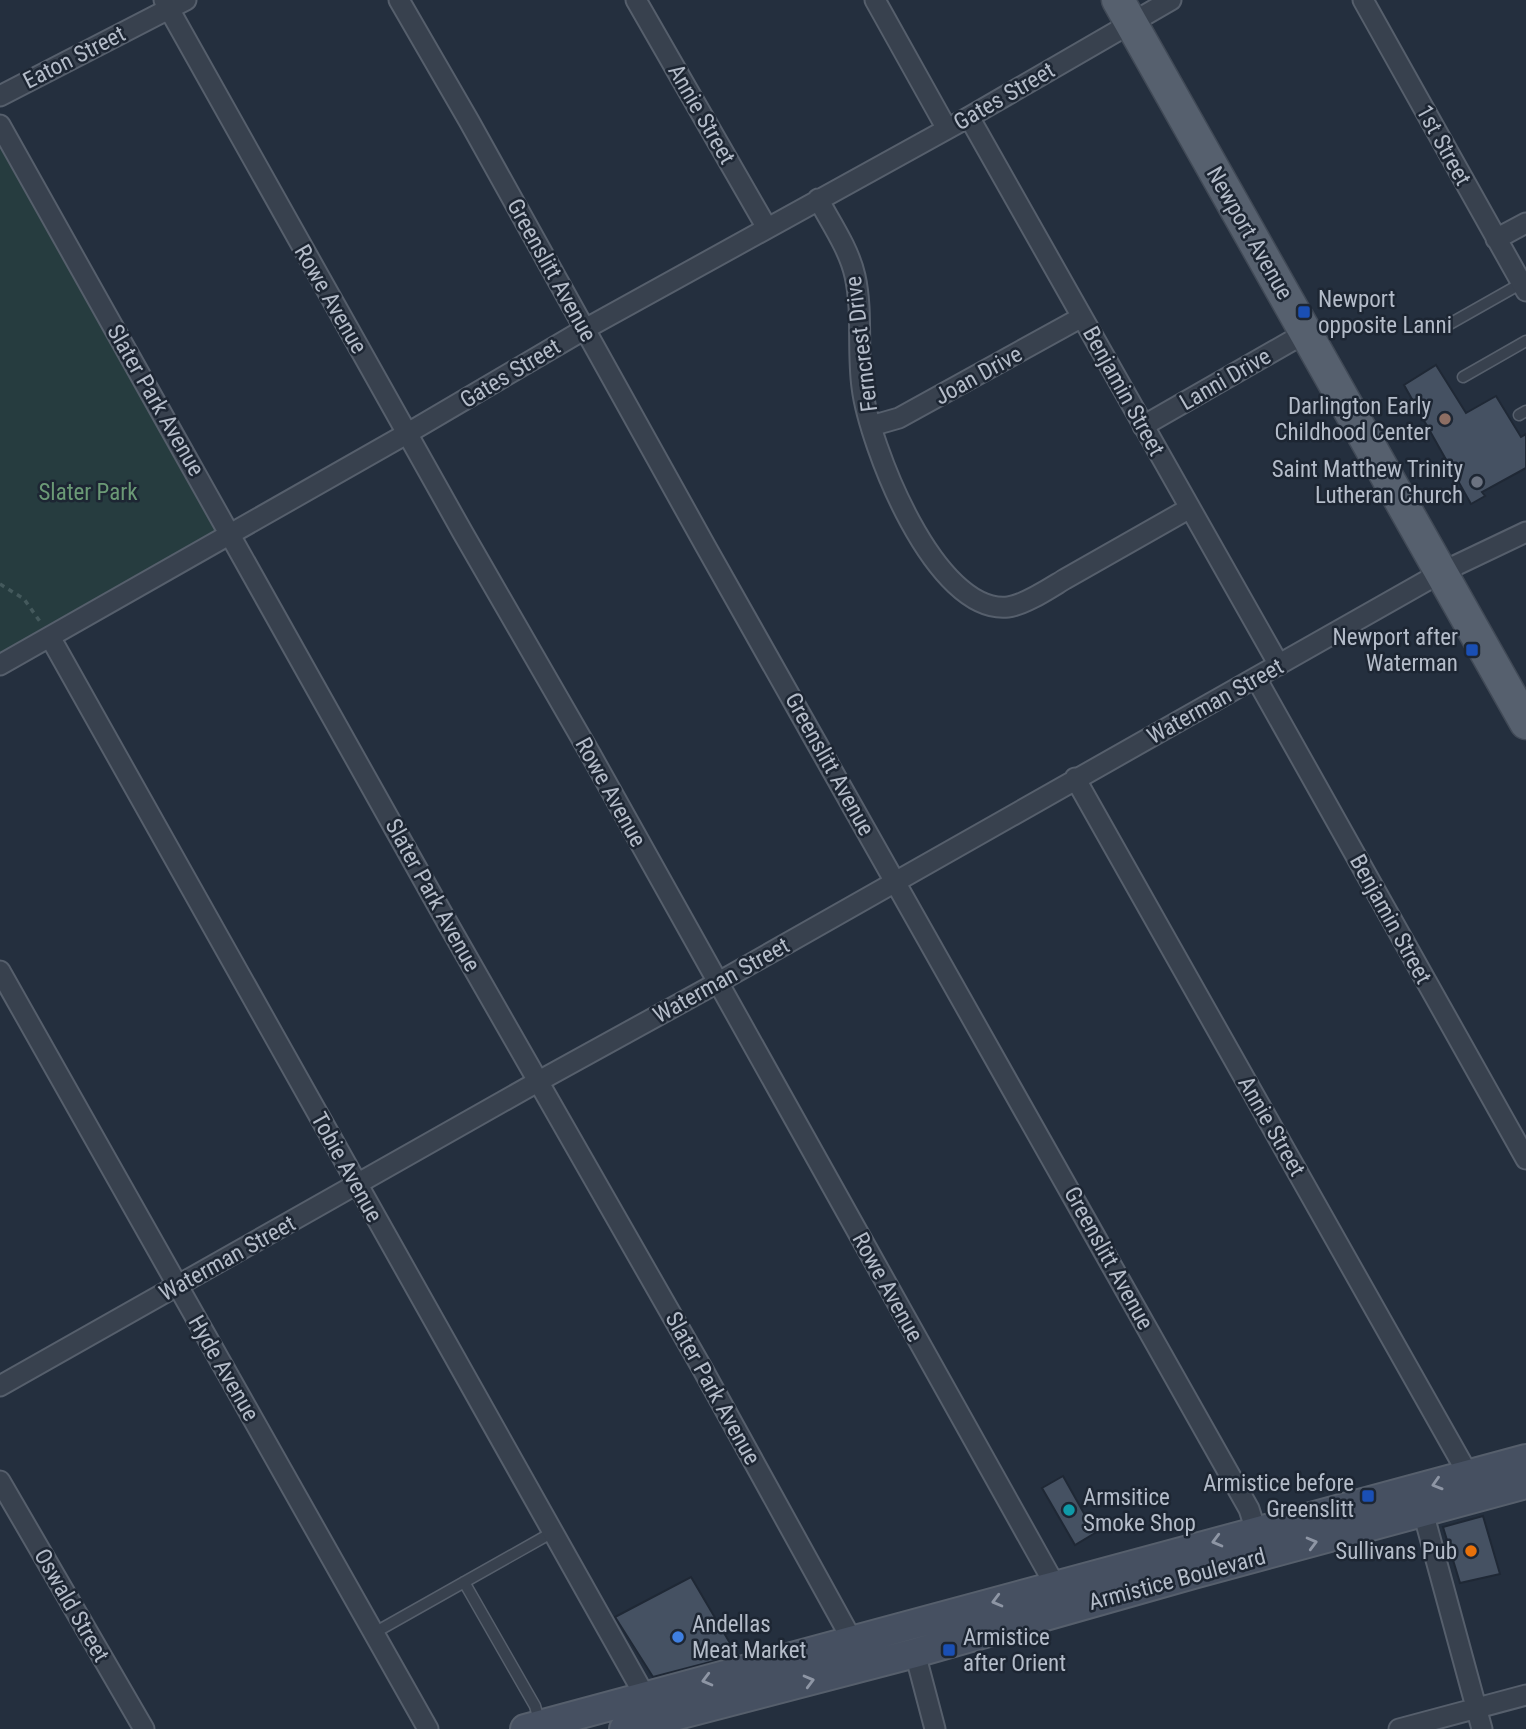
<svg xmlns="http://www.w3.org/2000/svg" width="1526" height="1729" font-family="'Roboto Condensed',sans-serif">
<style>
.green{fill:#263c3f}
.building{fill:#455162;stroke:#1f2835;stroke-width:2}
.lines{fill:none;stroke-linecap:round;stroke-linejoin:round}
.service-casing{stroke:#565f6c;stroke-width:13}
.minor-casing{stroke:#565f6c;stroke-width:23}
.secondary-casing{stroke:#565f6c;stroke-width:32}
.primary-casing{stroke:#414a57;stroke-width:35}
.path{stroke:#44595c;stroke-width:3.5;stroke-dasharray:5 5;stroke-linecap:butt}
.service{stroke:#38414e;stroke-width:10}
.minor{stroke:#38414e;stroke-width:19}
.secondary{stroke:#465061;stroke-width:28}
.primary{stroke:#56606e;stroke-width:32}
.oneway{stroke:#8e96a5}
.transit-dot{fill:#1a4fb4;stroke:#1d2633;stroke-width:2.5}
.education-dot{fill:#8d6e63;stroke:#1d2633;stroke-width:2.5}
.worship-dot{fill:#6b7280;stroke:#1d2633;stroke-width:2.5}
.culture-dot{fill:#0f9aa8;stroke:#1d2633;stroke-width:2.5}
.food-dot{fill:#e8710a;stroke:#1d2633;stroke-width:2.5}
.shop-dot{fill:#3f7fe0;stroke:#1d2633;stroke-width:2.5}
.labels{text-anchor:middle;stroke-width:5;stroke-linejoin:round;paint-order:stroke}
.street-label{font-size:23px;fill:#b4bcc9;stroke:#1d2633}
.poi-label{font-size:23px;fill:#b4bcc9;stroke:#1d2633;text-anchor:end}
.park-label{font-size:23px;fill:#6b9a76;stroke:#1d2633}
</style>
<rect width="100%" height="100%" fill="#242f3e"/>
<!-- green -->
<path class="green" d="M0 126 223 531 0 659Z"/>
<!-- building -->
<path class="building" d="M1436 365 1466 413 1496 396 1521 437 1526 434V468L1482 492 1485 496 1471 504 1404 385Z
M1063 1476 1095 1533 1075 1545 1042 1488Z
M1483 1516 1500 1574 1460 1583 1443 1527Z
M691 1577 737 1655 653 1677 615 1617Z"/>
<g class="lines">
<!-- service casing -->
<g class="service-casing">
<path id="service" d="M1446 326 1522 283
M1463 377 1526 341
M1519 415 1526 411
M464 1582 535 1706 540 1724
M374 1633 553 1532"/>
</g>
<!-- minor casing -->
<g class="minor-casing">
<path id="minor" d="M164 0 463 533 591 755 1055 1585
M399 0 469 121 706 547 1249 1509 1256 1531
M636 0 767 228
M875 0 947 129
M1363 0 1526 291
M0 96 186 0
M969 117 1279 665
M0 125 447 922 702 1368 852 1640 855 1650
M818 199C831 223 849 249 855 276 863 312 857 350 862 387 869 445 935 615 1008 607 1025 605 1050 588 1065 579 1107 555 1148 532 1190 508
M1496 239 1526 223
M871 426 899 418 1082 317
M1143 426 1307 332
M50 637 645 1696
M0 665 408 433 585 329 969 117 1171 0
M1256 678 1526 1159
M1075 778 1468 1474
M0 971 428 1729
M0 1386 539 1081 717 983 1442 572 1526 532
M0 1481 144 1729
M1423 1512 1482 1729
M915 1653 935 1729
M1399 1729 1526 1695"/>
</g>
<!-- secondary casing -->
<g class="secondary-casing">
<path id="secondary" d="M525 1729 1526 1459
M624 1729 915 1653 1193 1574 1526 1484"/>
</g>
<!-- primary casing -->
<g class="primary-casing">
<path id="primary" d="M1118 0 1526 723"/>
</g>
<!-- path -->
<path class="path" d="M0 584 24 599 41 623"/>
<!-- service -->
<use href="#service" class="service"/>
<!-- minor -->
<use href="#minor" class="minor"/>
<!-- secondary -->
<use href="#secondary" class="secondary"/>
<!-- primary -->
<use href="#primary" class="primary"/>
</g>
<!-- one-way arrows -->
<defs><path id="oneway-chevron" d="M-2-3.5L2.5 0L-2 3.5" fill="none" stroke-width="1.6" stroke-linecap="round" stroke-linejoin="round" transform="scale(1.75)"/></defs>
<g class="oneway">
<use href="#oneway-chevron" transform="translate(1437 1484) rotate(163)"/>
<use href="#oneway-chevron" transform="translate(1217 1541) rotate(165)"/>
<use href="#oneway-chevron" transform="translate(1312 1543) rotate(-15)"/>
<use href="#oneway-chevron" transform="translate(997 1601) rotate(165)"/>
<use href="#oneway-chevron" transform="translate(707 1680) rotate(165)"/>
<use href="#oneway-chevron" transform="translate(809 1681) rotate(-15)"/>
</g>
<!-- markers -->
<g class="transit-dot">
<rect x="1297" y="305" width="14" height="14" rx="3.5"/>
<rect x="1465" y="643" width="14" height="14" rx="3.5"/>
<rect x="1361" y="1489" width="14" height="14" rx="3.5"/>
<rect x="942" y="1643" width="14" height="14" rx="3.5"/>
</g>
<circle class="education-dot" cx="1445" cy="419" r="7"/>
<circle class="worship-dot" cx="1477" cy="482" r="7"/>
<circle class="culture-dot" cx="1069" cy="1510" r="7"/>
<circle class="food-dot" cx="1471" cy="1551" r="7"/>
<circle class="shop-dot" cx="678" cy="1637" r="7"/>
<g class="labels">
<!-- street labels -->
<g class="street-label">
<text transform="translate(74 57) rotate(-27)" y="8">Eaton Street</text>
<text transform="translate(1004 96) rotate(-30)" y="8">Gates Street</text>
<text transform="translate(702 114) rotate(60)" y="8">Annie Street</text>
<text transform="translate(1444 145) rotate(61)" y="8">1st Street</text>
<text transform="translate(1250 233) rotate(60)" y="8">Newport Avenue</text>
<text transform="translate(552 270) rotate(61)" y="8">Greenslitt Avenue</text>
<text transform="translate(331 299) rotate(60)" y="8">Rowe Avenue</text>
<text transform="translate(861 344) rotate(-97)" y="8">Ferncrest Drive</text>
<text transform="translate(510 373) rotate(-31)" y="8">Gates Street</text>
<text transform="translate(978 375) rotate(-29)" y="8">Joan Drive</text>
<text transform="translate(1225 379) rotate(-30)" y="8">Lanni Drive</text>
<text transform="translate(1124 391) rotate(61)" y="8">Benjamin Street</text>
<text transform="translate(156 400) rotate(60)" y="8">Slater Park Avenue</text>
<text transform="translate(1215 701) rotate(-29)" y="8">Waterman Street</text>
<text transform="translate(830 764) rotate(61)" y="8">Greenslitt Avenue</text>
<text transform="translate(611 792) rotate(61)" y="8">Rowe Avenue</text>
<text transform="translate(433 895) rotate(61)" y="8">Slater Park Avenue</text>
<text transform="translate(1391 919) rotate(61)" y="8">Benjamin Street</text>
<text transform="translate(721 980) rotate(-29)" y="8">Waterman Street</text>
<text transform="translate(1272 1126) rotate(60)" y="8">Annie Street</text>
<text transform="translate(347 1167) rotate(61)" y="8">Tobie Avenue</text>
<text transform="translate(227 1258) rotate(-29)" y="8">Waterman Street</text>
<text transform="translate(1109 1258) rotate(61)" y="8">Greenslitt Avenue</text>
<text transform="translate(888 1287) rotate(61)" y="8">Rowe Avenue</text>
<text transform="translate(224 1368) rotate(60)" y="8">Hyde Avenue</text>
<text transform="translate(713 1388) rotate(61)" y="8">Slater Park Avenue</text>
<text transform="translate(1177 1579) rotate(-15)" y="8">Armistice Boulevard</text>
<text transform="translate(72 1605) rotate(60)" y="8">Oswald Street</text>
</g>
<!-- poi labels -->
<g class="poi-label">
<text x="1318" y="307" text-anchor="start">Newport<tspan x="1318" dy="26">opposite Lanni</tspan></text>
<text x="1431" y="414">Darlington Early<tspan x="1431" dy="26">Childhood Center</tspan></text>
<text x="1463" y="477">Saint Matthew Trinity<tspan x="1463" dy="26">Lutheran Church</tspan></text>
<text x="1458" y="645">Newport after<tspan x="1458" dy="26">Waterman</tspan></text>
<text x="1354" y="1491">Armistice before<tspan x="1354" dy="26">Greenslitt</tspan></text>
<text x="1083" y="1505" text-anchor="start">Armsitice<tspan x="1083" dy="26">Smoke Shop</tspan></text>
<text x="1457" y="1559">Sullivans Pub</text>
<text x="692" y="1632" text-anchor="start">Andellas<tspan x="692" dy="26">Meat Market</tspan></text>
<text x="963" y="1645" text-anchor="start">Armistice<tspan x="963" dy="26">after Orient</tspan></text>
</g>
<!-- park labels -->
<g class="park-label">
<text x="88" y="500">Slater Park</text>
</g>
</g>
</svg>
